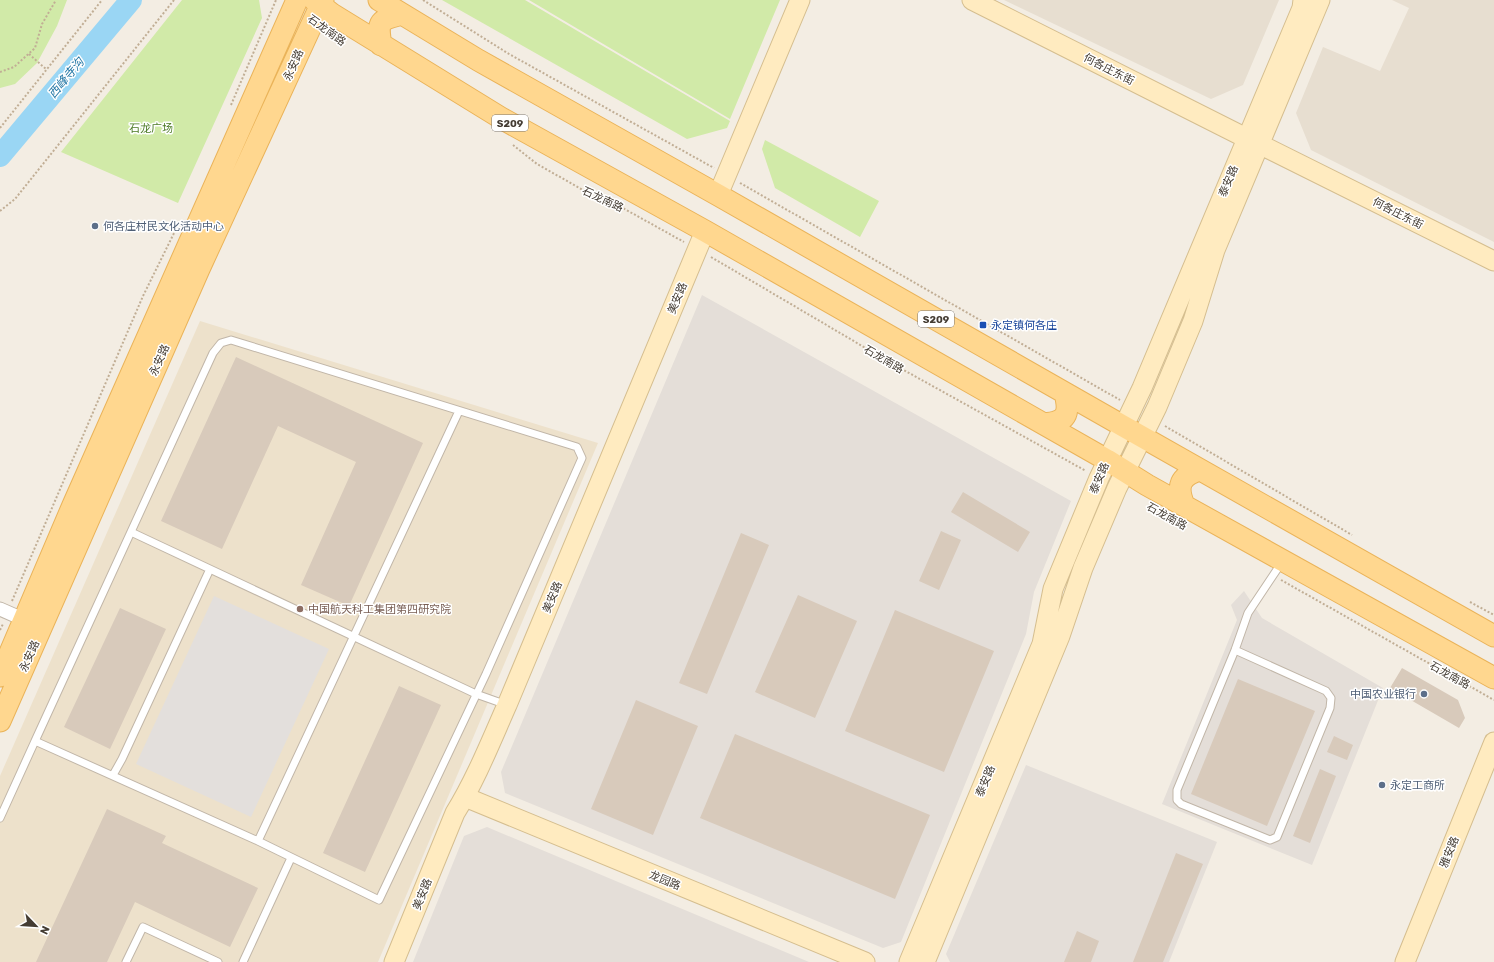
<svg xmlns="http://www.w3.org/2000/svg" width="1494" height="962" font-family="Rubik,'Noto Sans SC',sans-serif">
<style>
.residential{fill:#e7ded0}
.industrial{fill:#e4ded8}
.education{fill:#ede1cb}
.green{fill:#d1eaa8}
.parking{fill:#e3dfdc}
.lines{fill:none;stroke-linecap:round;stroke-linejoin:round}
.river{stroke:#9ad6f4;stroke-width:22}
.building{fill:#d8cabb}
.lane-casing{stroke:#c1b6a8;stroke-width:9}
.street-casing{stroke:#c1b6a8;stroke-width:15}
.secondary-casing{stroke:#d5be8f;stroke-width:21}
.primary-casing{stroke:#eab359;stroke-width:23}
.path{stroke:#c1ae95;stroke-width:2;stroke-dasharray:2 2;stroke-linecap:butt}
.lane{stroke:#fff;stroke-width:7}
.street{stroke:#fff;stroke-width:13}
.secondary{stroke:#ffebc0;stroke-width:19}
.primary{stroke:#ffd78f;stroke-width:21}
.service-dot{fill:#5c6f8a;stroke:#fff;stroke-width:1.5}
.transit-dot{fill:#1a4fb4;stroke:#fff;stroke-width:1.5}
.education-dot{fill:#8d6e63;stroke:#fff;stroke-width:1.5}
.labels{text-anchor:middle;stroke-width:3;stroke-linejoin:round;paint-order:stroke}
.shield{fill:#fff;stroke:#7c7670;stroke-width:1}
.shield-label{font-size:10px;font-weight:bold;fill:#443c33}
.street-label{font-size:11px;fill:#443c33;stroke:#fff}
.park-label{font-size:11px;fill:#4a7923;stroke:#fff}
.service-label{font-size:11px;fill:#4e5e75;stroke:#fff;text-anchor:start}
.transit-label{font-size:11px;fill:#164399;stroke:#fff;text-anchor:start}
.education-label{font-size:11px;fill:#785e54;stroke:#fff;text-anchor:start}
.water-label{font-size:12px;font-style:italic;fill:#2578a6;stroke:#fff}
</style>
<rect width="100%" height="100%" fill="#f3ede3"/>
<!-- residential -->
<path class="residential" d="M1004 0H1279L1243 85 1211 99Z
M1392 0H1494V242L1311 150 1296 113 1323 47 1380 71 1409 8Z"/>
<!-- industrial -->
<path class="industrial" d="M702 295 1071 501 1034 592 1026 634 901 942 883 948 505 793 501 772Z
M1244 591 1262 618 1383 688 1312 865 1162 804 1237 620 1231 605Z
M1026 765 1217 842 1169 962H950L946 954Z
M487 827 809 962H413L464 836Z"/>
<!-- education -->
<path class="education" d="M200 321 598 443 378 962H0V776Z"/>
<!-- green -->
<path class="green" d="M0 0H67L57 26 37 63 15 84 0 88Z
M182 0H259L262 18 178 203 61 152Z
M442 0H525L730 121 727 128 687 139Z
M529 0H780L730 119Z
M765 140 879 201 860 237 775 188 762 149Z"/>
<!-- parking -->
<path class="parking" d="M214 596 329 649 251 817 136 764Z"/>
<g class="lines">
<!-- river -->
<path class="river" d="M0 156 131 0"/>
</g>
<!-- building -->
<path class="building" d="M236 357 423 443 349 606 301 585 356 462 278 426 222 549 161 521Z
M963 492 1030 532 1018 552 951 512Z
M941 531 961 540 939 590 919 581Z
M741 533 769 545 707 694 679 683Z
M798 595 857 621 815 718 755 692Z
M120 608 166 629 110 749 64 727Z
M895 610 994 651 944 772 845 731Z
M1402 668 1458 700 1465 718 1459 728 1390 688Z
M1238 679 1315 711 1267 826 1191 794Z
M399 686 441 705 365 872 323 853Z
M636 700 698 726 653 835 591 809Z
M735 734 930 815 895 899 700 818Z
M1334 736 1353 745 1347 760 1327 752Z
M1320 769 1336 776 1310 843 1293 836Z
M107 809 166 836 162 843 258 888 230 947 135 902 107 962H36Z
M1176 853 1203 864 1163 962H1133Z
M1077 931 1099 941 1091 962H1064Z"/>
<g class="lines">
<!-- lane casing -->
<g class="lane-casing">
<path id="lane" d="M131 532 476 694 507 705
M1235 650 1326 691 1331 698 1330 708 1277 837 1270 840 1181 804 1177 800V790L1235 650 1248 613 1282 562
M113 775 122 759 210 569
M0 818 35 741 258 841 379 900 486 674 582 458 577 447 231 340 221 343 213 353 35 741
M258 841 459 411
M126 962 143 927 218 962
M243 962 291 858"/>
</g>
<!-- street casing -->
<g class="street-casing">
<path id="street" d="M0 609 25 620"/>
</g>
<!-- secondary casing -->
<g class="secondary-casing">
<path id="secondary" d="M972 0 1246 138
M1259 144 1494 261
M718 195 800 0
M465 797 865 962
M394 962 455 813C476 779 491 741 507 705L705 231
M909 962 1042 644 1053 589 1099 478 1142 388 1302 8 1303 0
M925 962 1060 636 1083 568 1117 488 1157 407 1193 321 1215 250 1320 0
M1405 962 1494 742"/>
</g>
<!-- primary casing -->
<g class="primary-casing">
<path id="primary" d="M314 0 332 14 501 118 705 231 1107 460 1147 485 1494 678
M379 0 478 60 718 195 1123 426 1494 636
M381 45C377 21 379 20 402 14
M1044 424C1067 422 1070 414 1065 393
M1184 505C1176 486 1180 476 1200 470
M0 676 73 505 297 0
M0 721 199 269 323 0"/>
</g>
<!-- path -->
<path class="path" d="M423 0 509 54 714 168
M29 54 47 70
M0 72 14 67 35 48 42 24 56 0
M231 105 276 0
M0 128 102 0
M513 145 537 164 583 190 612 202 684 242
M740 183 1120 400
M0 211 15 199 174 0
M711 257 891 363 1086 471
M1165 426 1352 535
M1281 580 1494 700
M12 601 143 296 179 223
M1470 602 1494 615
M0 630 3 624"/>
<!-- lane -->
<use href="#lane" class="lane"/>
<!-- street -->
<use href="#street" class="street"/>
<!-- secondary -->
<use href="#secondary" class="secondary"/>
<!-- primary -->
<use href="#primary" class="primary"/>
</g>
<!-- markers -->
<g class="service-dot">
<circle cx="95" cy="226" r="4"/>
<circle cx="1424" cy="694" r="4"/>
<circle cx="1382" cy="785" r="4"/>
</g>
<rect class="transit-dot" x="979" y="321" width="8" height="8" rx="2"/>
<circle class="education-dot" cx="300" cy="609" r="4"/>
<g class="labels">
<!-- shield labels -->
<g class="shield">
<rect x="492" y="115" width="36" height="16" rx="3"/>
<rect x="918" y="311" width="36" height="16" rx="3"/>
</g>
<g class="shield-label">
<text x="510" y="127">S209</text>
<text x="936" y="323">S209</text>
</g>
<!-- street labels -->
<g class="street-label">
<text transform="translate(327 30) rotate(36)" y="4">石龙南路</text>
<text transform="translate(293 65) rotate(-66)" y="4">永安路</text>
<text transform="translate(1109 69) rotate(27)" y="4">何各庄东街</text>
<text transform="translate(1228 181) rotate(-67)" y="4">泰安路</text>
<text transform="translate(603 199) rotate(25)" y="4">石龙南路</text>
<text transform="translate(1398 213) rotate(27)" y="4">何各庄东街</text>
<text transform="translate(677 298) rotate(-67)" y="4">美安路</text>
<text transform="translate(884 359) rotate(30)" y="4">石龙南路</text>
<text transform="translate(159 360) rotate(-66)" y="4">永安路</text>
<text transform="translate(1099 478) rotate(-67)" y="4">泰安路</text>
<text transform="translate(1167 516) rotate(29)" y="4">石龙南路</text>
<text transform="translate(552 597) rotate(-67)" y="4">美安路</text>
<text transform="translate(29 656) rotate(-66)" y="4">永安路</text>
<text transform="translate(1450 675) rotate(29)" y="4">石龙南路</text>
<text transform="translate(985 781) rotate(-67)" y="4">泰安路</text>
<text transform="translate(1449 852) rotate(-68)" y="4">雅安路</text>
<text transform="translate(665 880) rotate(22)" y="4">龙园路</text>
<text transform="translate(422 894) rotate(-68)" y="4">美安路</text>
</g>
<!-- park labels -->
<g class="park-label">
<text x="151" y="132">石龙广场</text>
</g>
<!-- service labels -->
<g class="service-label">
<text x="103" y="230">何各庄村民文化活动中心</text>
<text x="1416" y="698" text-anchor="end">中国农业银行</text>
<text x="1390" y="789">永定工商所</text>
</g>
<!-- transit labels -->
<g class="transit-label">
<text x="991" y="329">永定镇何各庄</text>
</g>
<!-- education labels -->
<g class="education-label">
<text x="308" y="613">中国航天科工集团第四研究院</text>
</g>
<!-- water labels -->
<g class="water-label">
<text transform="translate(66 78) rotate(-50)" y="4">西峰寺沟</text>
</g>
</g>
<!-- north arrow -->
<g transform="translate(36 926) rotate(115)" stroke="#ffffff" stroke-width="3" paint-order="stroke">
<path d="M0-3L7 15L0 10L-7 15Z" fill="#443c33"/>
<text y="-6" font-size="11" font-weight="bold" text-anchor="middle" fill="#443c33">N</text>
</g>
</svg>
